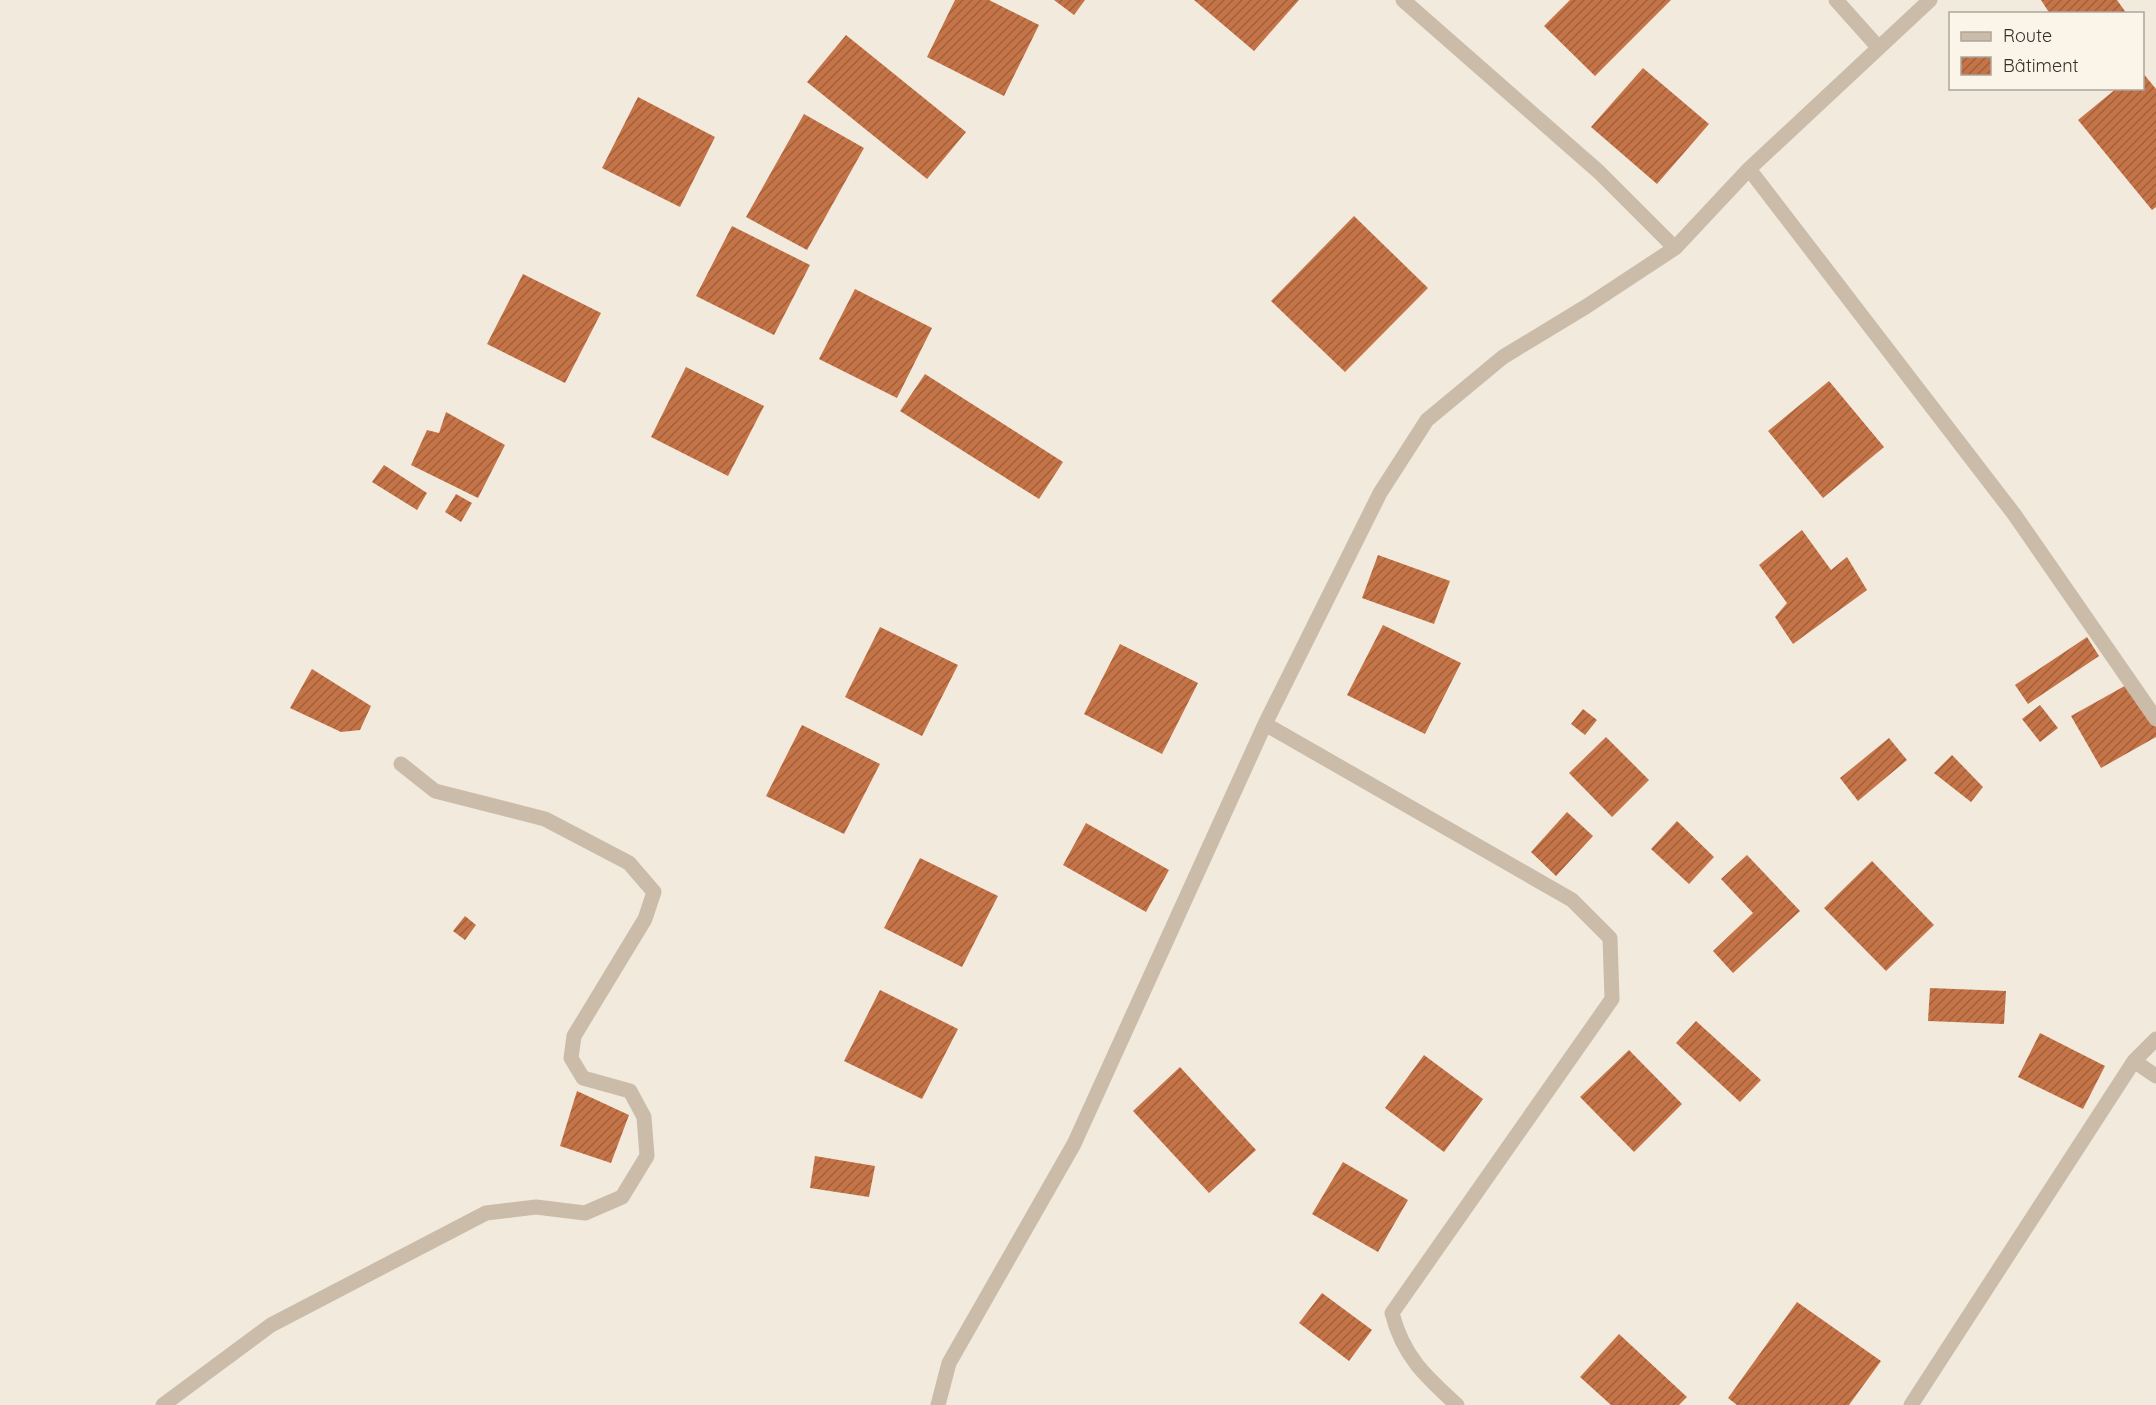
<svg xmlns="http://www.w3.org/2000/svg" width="2156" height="1405" font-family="Quicksand,sans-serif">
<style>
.building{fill:url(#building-hatch)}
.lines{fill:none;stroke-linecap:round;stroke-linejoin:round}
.minor{stroke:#cabca9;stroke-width:15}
</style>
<defs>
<pattern id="building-hatch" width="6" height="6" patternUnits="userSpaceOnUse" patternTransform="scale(1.5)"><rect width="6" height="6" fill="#c57448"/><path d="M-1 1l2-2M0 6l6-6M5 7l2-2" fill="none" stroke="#a1603c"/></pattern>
</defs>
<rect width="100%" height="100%" fill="#f2eadd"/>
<!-- building -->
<path class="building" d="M955 0H989L1039 25 1004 96 927 57Z
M1054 0H1085L1074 15Z
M1194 0H1299L1254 51Z
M1570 0H1671L1595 76 1544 26Z
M2041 0H2117L2127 14H2050Z
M846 35 966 132 927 179 807 82Z
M1643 68 1709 124 1657 184 1591 127Z
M2142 72 2156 89V207L2152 210 2078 120 2117 88H2142Z
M638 97 715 137 680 207 602 168Z
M804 114 864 148 807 250 746 217Z
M1354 216 1428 288 1345 372 1271 301Z
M732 226 810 265 774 335 696 296Z
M523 274 601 313 565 383 487 344Z
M855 289 932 328 897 398 819 359Z
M686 367 764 406 728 476 651 437Z
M925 374 1063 462 1039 499 900 411Z
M1829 381 1884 447 1823 498 1768 431Z
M446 412 505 445 478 498 411 465 427 430 439 433Z
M384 465 427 493 417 510 372 482Z
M456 494 472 503 461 522 445 512Z
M1802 530 1831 570 1847 557 1867 590 1793 644 1775 617 1787 603 1759 565Z
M1378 555 1450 581 1434 624 1362 598Z
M1383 625 1461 663 1425 734 1347 695Z
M880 627 958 665 922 736 845 697Z
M2087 637 2099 656 2028 704 2015 685Z
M1120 644 1198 683 1162 754 1084 714Z
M312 669 371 706 360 730 341 732 290 708Z
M2130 683 2156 727V737L2101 768 2071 716Z
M2040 705 2058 728 2040 742 2022 719Z
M1583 709 1597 720 1585 735 1571 724Z
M802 725 880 764 844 834 766 796Z
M1606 737 1649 780 1612 817 1569 773Z
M1889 738 1907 760 1858 801 1840 778Z
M1952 755 1983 787 1971 802 1934 773Z
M1567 812 1593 836 1556 876 1531 852Z
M1677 821 1714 857 1689 884 1651 849Z
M1086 823 1169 870 1146 912 1063 865Z
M1747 855 1800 911 1733 973 1713 951 1753 913 1721 879Z
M920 858 998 896 962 967 884 928Z
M1872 861 1934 925 1886 971 1824 908Z
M465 916 476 925 465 940 453 931Z
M1930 988 2006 991 2004 1024 1928 1021Z
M880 990 958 1029 922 1099 844 1061Z
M1696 1021 1761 1080 1740 1102 1676 1043Z
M2040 1033 2105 1066 2083 1109 2018 1077Z
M1629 1050 1682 1104 1634 1152 1580 1097Z
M1424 1055 1483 1099 1444 1152 1385 1108Z
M1180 1067 1256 1150 1209 1193 1133 1111Z
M577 1091 629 1115 611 1163 560 1146Z
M815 1156 875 1166 869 1197 810 1188Z
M1343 1162 1408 1200 1378 1252 1312 1214Z
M1322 1293 1372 1330 1349 1361 1299 1323Z
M1797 1302 1881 1361 1849 1405H1737L1728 1398Z
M1619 1334 1687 1397 1679 1405H1611L1580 1377Z"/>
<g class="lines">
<!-- minor -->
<path class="minor" d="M1403 0 1599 172 1675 248
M1836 0 1878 47
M1749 169 2014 514 2156 719
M1265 724 1572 900 1610 938 1612 999 1392 1313C1403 1356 1425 1376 1457 1405
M2134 1061 2156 1076
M163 1405 271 1325 486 1213 536 1207 585 1213 622 1197 647 1156 644 1117 630 1091 583 1078 571 1058 574 1036 645 919 654 892 629 863 545 819 435 791 401 764
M938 1405 949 1363 1074 1144 1265 724 1380 493 1427 420 1503 357 1587 306 1675 248 1749 169 1930 0
M1911 1405 2134 1061 2156 1039"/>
</g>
<!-- legend -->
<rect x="1949" y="12" width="195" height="78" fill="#faf4e9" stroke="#aca59c" stroke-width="1.5"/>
<rect x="1961" y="32" width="30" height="9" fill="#cabca9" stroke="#aca59c" stroke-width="1.5"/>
<text x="2003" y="42" font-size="18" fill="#372f29">Route</text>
<rect x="1961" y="57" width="30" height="18" fill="url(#building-hatch)" stroke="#aca59c" stroke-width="1.5"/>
<text x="2003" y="72" font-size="18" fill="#372f29">Bâtiment</text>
</svg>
